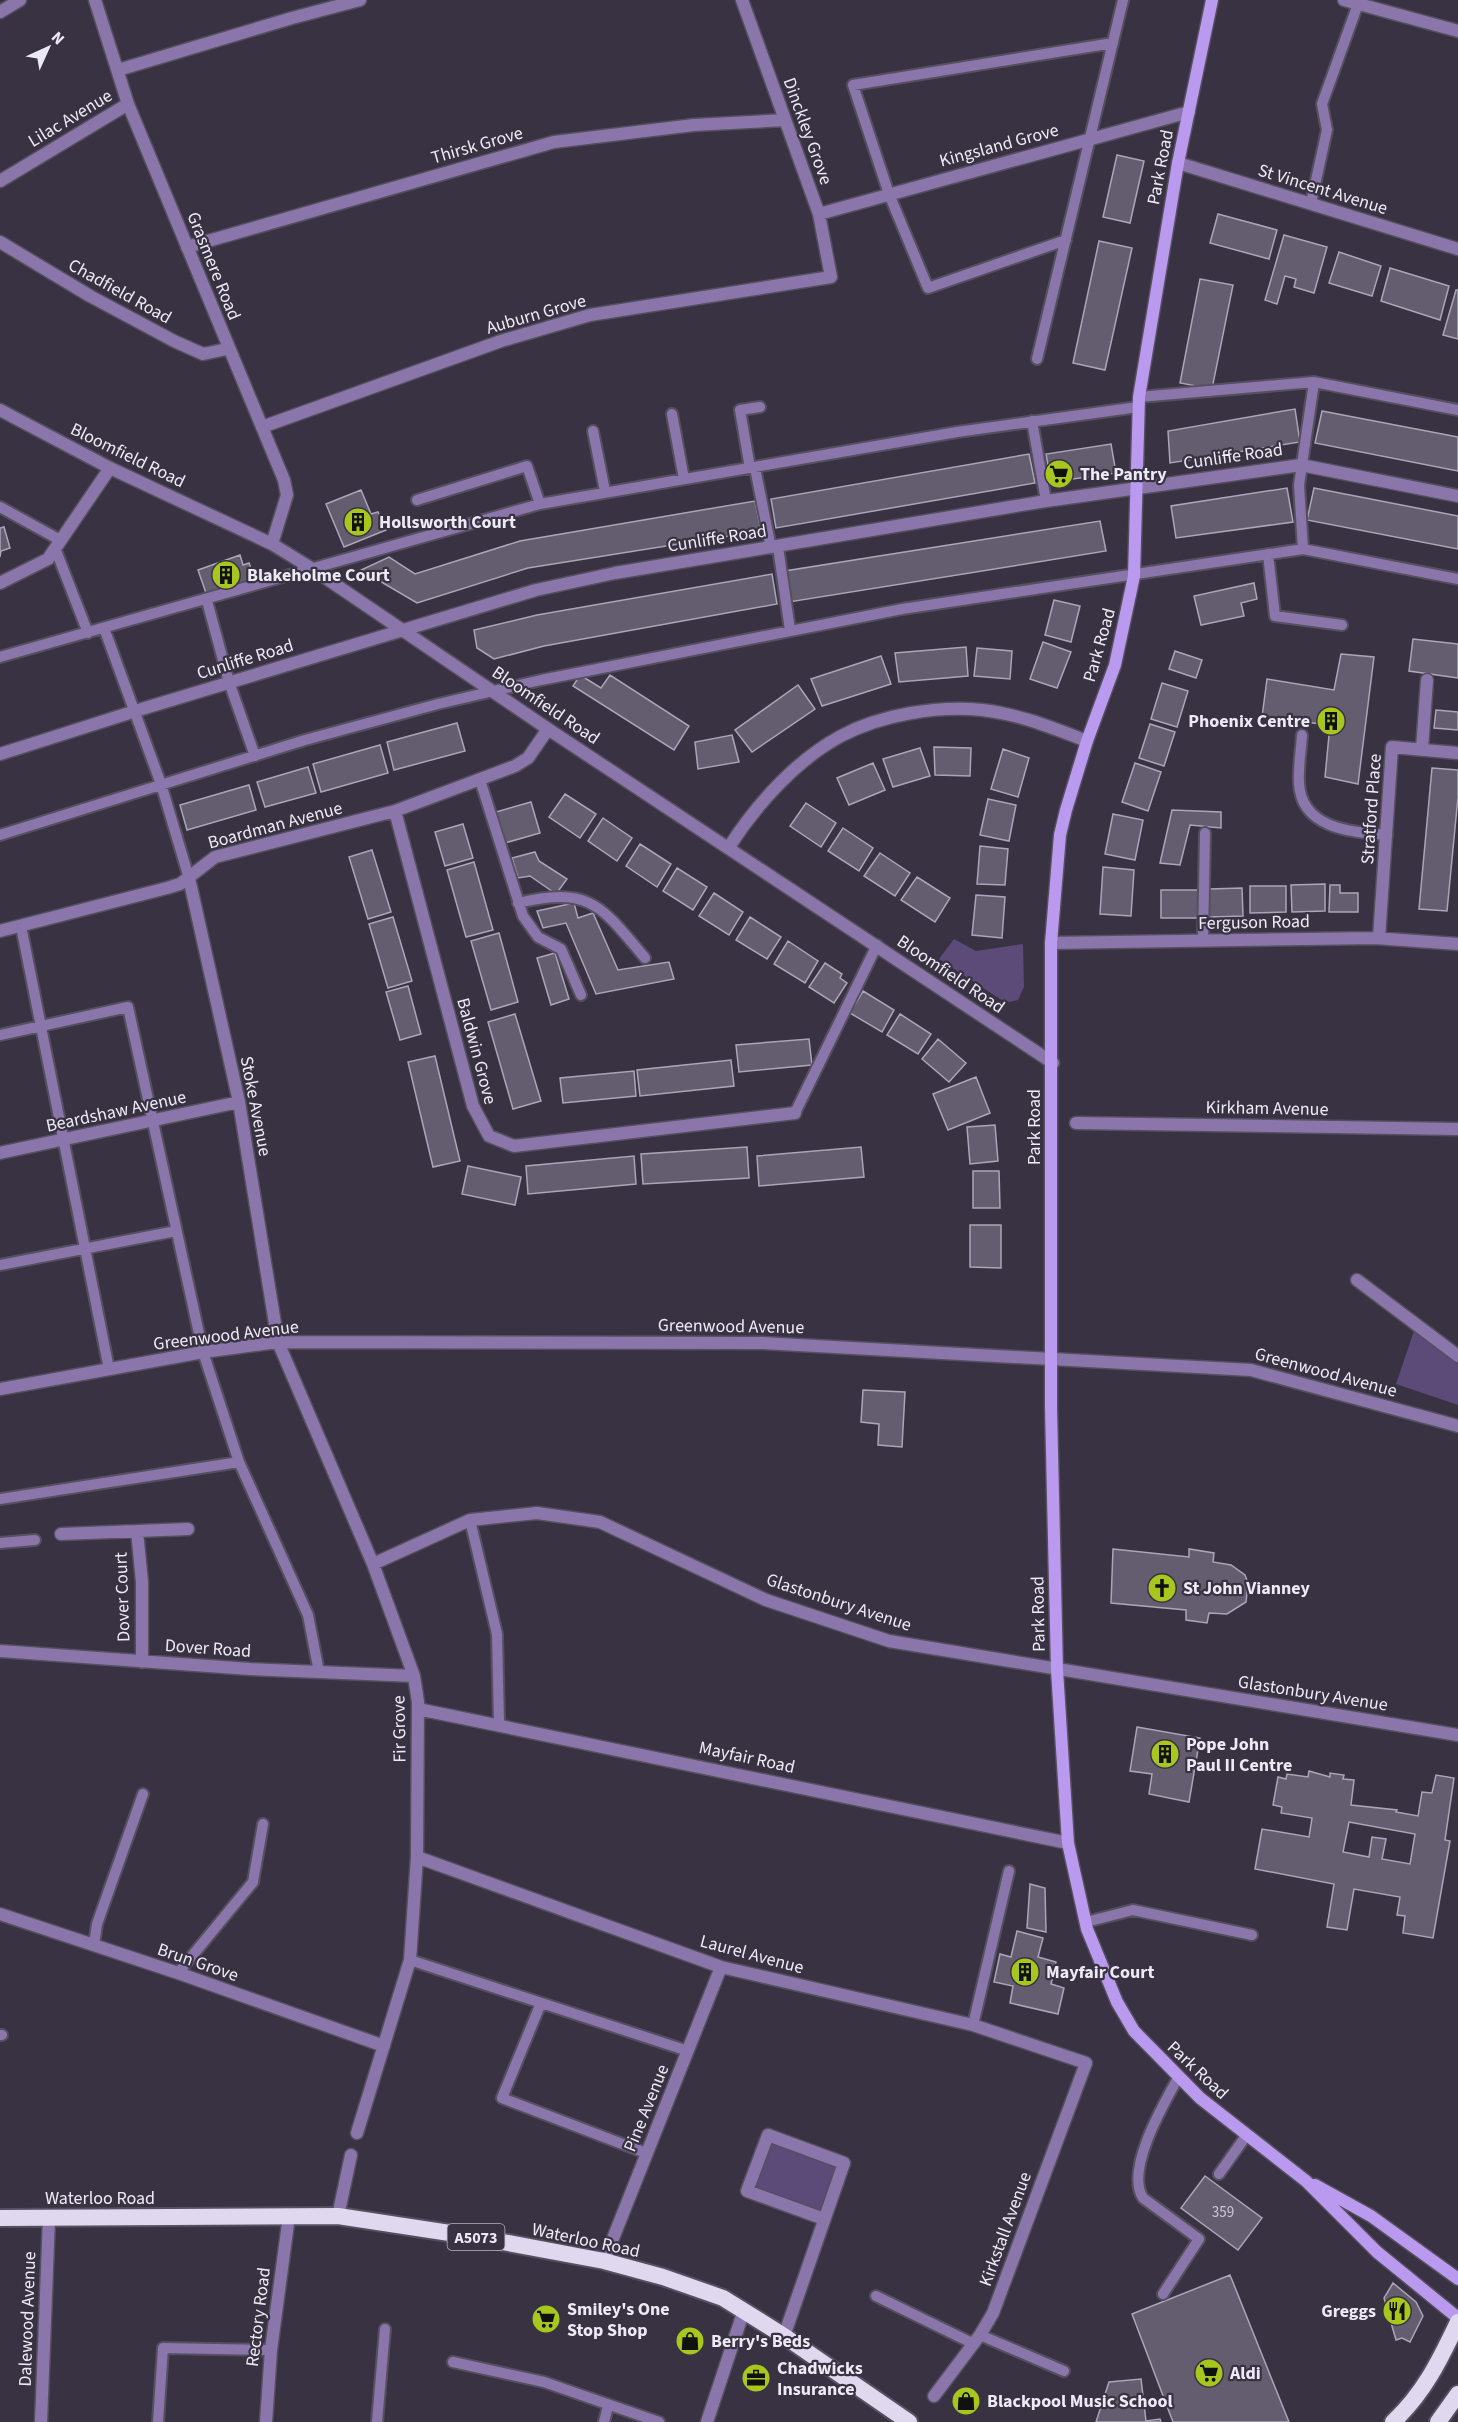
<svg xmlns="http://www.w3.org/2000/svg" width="1458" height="2422" font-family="'Source Sans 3',sans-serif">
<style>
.green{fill:#5c4a78}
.building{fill:#635d6f;stroke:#aca5b9;stroke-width:1.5;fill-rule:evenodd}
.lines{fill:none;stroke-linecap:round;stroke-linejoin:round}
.service-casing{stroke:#554f5f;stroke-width:14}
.minor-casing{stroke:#554f5f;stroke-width:15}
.tertiary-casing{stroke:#554f5f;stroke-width:15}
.secondary-casing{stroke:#554f5f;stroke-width:15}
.trunk-casing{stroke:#554f5f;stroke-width:20}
.service{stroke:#8a76ab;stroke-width:10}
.minor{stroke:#8a76ab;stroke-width:12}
.tertiary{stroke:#8a76ab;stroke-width:12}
.secondary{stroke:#ba9aee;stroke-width:12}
.trunk{stroke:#e0d8ee;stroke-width:16}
.labels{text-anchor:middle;stroke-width:4.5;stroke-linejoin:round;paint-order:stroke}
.number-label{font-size:15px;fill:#cbc7d4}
.shield{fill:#383242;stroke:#b7b3bf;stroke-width:1.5}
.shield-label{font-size:16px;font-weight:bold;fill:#eeeaf5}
.street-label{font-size:18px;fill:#eeeaf5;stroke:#383242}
.poi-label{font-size:18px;font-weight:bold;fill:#eeeaf5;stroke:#383242;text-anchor:start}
</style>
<rect width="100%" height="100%" fill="#383242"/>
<!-- green -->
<path class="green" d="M954 939 976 951 1023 944 1024 987 1018 1000 1009 1002 1000 999 939 959Z
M1414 1331 1458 1364V1405L1396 1384Z
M768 2135 844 2163 824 2219 747 2191Z"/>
<!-- building -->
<path class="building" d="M1117 155 1144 161 1130 223 1103 217Z
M1218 214 1277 230 1269 259 1210 243Z
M1284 235 1327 247 1314 293 1294 287 1296 279 1285 276 1277 304 1265 300Z
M1099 241 1132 248 1105 370 1073 363Z
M1339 252 1381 266 1372 296 1329 283Z
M1390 268 1449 286 1440 320 1381 301Z
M1200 279 1233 285 1212 389 1180 383Z
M1456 290H1458V339L1443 335Z
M1295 409 1300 442 1170 463 1168 431Z
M1322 411 1458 437V471L1315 443Z
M1111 444 1116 473 1051 482 1046 454Z
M1029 454 1035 483 776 528 771 499Z
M1287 488 1293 522 1176 538 1171 506Z
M1314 488 1458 516V549L1307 520Z
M361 490 371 514 378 512 386 530 344 547 326 504Z
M755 501 761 531 528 568 417 603 361 570 389 557 415 574 520 541Z
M1100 521 1106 551 789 602 785 571Z
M4 527 10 548 1 551 0 557V528Z
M240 555 243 565 249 563 255 579 207 596 198 570Z
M772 574 777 604 544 646 494 659 477 648 474 630 537 615Z
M1254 583 1257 599 1241 603 1244 616 1201 625 1194 596Z
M1054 600 1080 606 1071 642 1045 635Z
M1413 639 1458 644V678L1409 671Z
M1043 642 1071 652 1057 688 1030 679Z
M966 647 968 676 899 682 895 653Z
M977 648 1012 651 1010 679 974 676Z
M1175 651 1202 660 1196 678 1169 669Z
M1341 654 1374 657 1358 784 1325 777 1330 725 1262 717 1267 679 1334 690Z
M881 656 891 684 822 706 811 679Z
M580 675 601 688 610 675 689 726 674 750 573 686Z
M1162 683 1188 691 1177 727 1151 719Z
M798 685 815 709 752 752 735 730Z
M1436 710 1458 712V730L1434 728Z
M457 723 465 751 394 770 387 742Z
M1150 724 1175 732 1164 766 1139 758Z
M732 735 739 762 698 769 695 742Z
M380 745 388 773 321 792 313 764Z
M934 747 971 748 970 776 935 775Z
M920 748 930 776 893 787 883 759Z
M1003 749 1029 758 1018 797 991 789Z
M873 763 885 790 849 805 837 778Z
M1135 763 1161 772 1148 811 1122 802Z
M308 767 316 793 265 807 257 782Z
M1432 768 1458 770V797L1447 911 1419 909Z
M249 785 256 810 187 830 180 805Z
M565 794 596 814 580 838 549 817Z
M988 799 1016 805 1009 841 980 835Z
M531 802 540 833 505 843 496 812Z
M806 803 836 823 821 847 790 826Z
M1172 810 1221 812V828L1190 825 1180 865 1160 863Z
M1113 814 1143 820 1135 860 1105 854Z
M603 818 632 838 617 861 588 841Z
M463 824 473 858 445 866 435 832Z
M843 828 873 848 859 871 828 851Z
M640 844 671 864 657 887 626 866Z
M980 846 1008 849 1005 885 977 884Z
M372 850 391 912 368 919 349 857Z
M535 852 539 861 567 879 556 894 530 876 518 878 512 858Z
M880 853 910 873 895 896 864 876Z
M474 862 493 930 466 937 447 870Z
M1103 867 1134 870 1131 916 1100 914Z
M677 868 707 887 693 910 663 891Z
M917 877 950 898 935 922 901 900Z
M1325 884V911L1292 912 1291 885Z
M1330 885H1340V893H1358V912H1329Z
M1250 886H1286V912L1250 913Z
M1242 888 1243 916 1209 917V889Z
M1161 890H1198V918H1161Z
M714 893 743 912 729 935 699 916Z
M976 895 1005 897 1002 938 972 935Z
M574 903 578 918 593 913 618 970 669 962 674 979 596 994 566 923 543 928 537 911Z
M393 917 412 981 388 988 369 924Z
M750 917 781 937 767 959 736 940Z
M499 933 518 1002 491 1010 471 941Z
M788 941 818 961 805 983 774 964Z
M555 953 569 999 551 1005 537 958Z
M825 963 842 974 840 978 847 983 834 1003 809 987Z
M408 986 421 1034 400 1040 386 992Z
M863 991 894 1010 882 1032 850 1013Z
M515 1014 541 1101 513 1109 488 1022Z
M900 1014 931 1034 918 1054 887 1035Z
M809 1039 812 1065 739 1072 736 1045Z
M938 1039 966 1063 949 1082 922 1059Z
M435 1056 460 1161 433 1167 408 1062Z
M731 1060 734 1086 640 1096 637 1070Z
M634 1071 636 1096 563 1103 560 1078Z
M976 1077 990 1113 948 1130 933 1094Z
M995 1125 998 1161 970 1164 967 1127Z
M747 1147 749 1178 643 1184 641 1154Z
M861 1147 864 1177 759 1186 757 1156Z
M634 1156 636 1184 528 1194 526 1166Z
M468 1166 521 1177 515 1205 462 1194Z
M973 1171H999L1000 1208H973Z
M970 1225H1001V1268L970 1267Z
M863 1390 905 1392 902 1447 878 1445 879 1424 861 1422Z
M1113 1549 1189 1557V1549L1214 1553 1213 1562 1231 1565 1245 1575 1248 1583 1246 1602 1227 1614 1209 1613 1207 1623 1186 1620V1610L1111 1603Z
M1137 1727 1200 1738 1189 1802 1149 1794 1152 1774 1130 1771Z
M1309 1771 1330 1777V1773L1344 1775 1343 1779 1354 1780 1351 1805 1397 1810 1396 1812 1418 1816 1422 1792 1432 1793 1436 1775 1454 1778 1445 1840 1450 1841 1433 1938 1403 1933 1405 1916 1397 1915 1400 1897 1354 1889 1347 1930 1327 1927 1334 1884 1255 1869 1262 1829 1309 1837 1312 1818 1281 1813 1282 1807 1273 1805 1278 1777 1286 1779 1287 1774 1308 1777ZM1349 1822 1415 1834 1410 1864 1382 1859 1386 1839 1372 1837 1369 1857 1343 1852Z
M1030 1884 1045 1888 1046 1932 1027 1928Z
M1017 1931 1043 1938 1038 1957 1056 1962 1051 1984 1064 1988 1058 2014 1010 2003 1013 1986 994 1982 1000 1954 1011 1957Z
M1205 2176 1262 2218 1238 2250 1181 2208Z
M1230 2275 1289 2422H1173L1132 2314Z
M1393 2283 1416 2302 1423 2316 1410 2342 1402 2338 1396 2340 1384 2298Z
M1141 2379 1146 2421 1160 2419 1161 2422H1096L1109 2382Z"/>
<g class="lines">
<!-- service casing -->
<g class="service-casing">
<path id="service" d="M1311 203 1327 130 1322 104 1358 4
M1066 240 928 288 889 194 853 85 1113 43
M1037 359 1123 0
M1139 397 1314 382 1458 410
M672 414 684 479
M1032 421 1046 501
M593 431 605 491
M750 468 740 410 760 407
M755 468 771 548
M417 500 527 466 540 504
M0 507 60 540
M778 547 790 630
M55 548 88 633
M1303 549 1299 485 1314 382
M1268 554 1275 616 1342 625
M207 601 229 682 255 756
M104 628 161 784 189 878
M0 657 540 504 957 432 1138 407
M1302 735C1301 751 1298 767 1299 783 1301 829 1352 832 1387 835
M480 780 523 916 538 937 561 949 581 995
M0 835 305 740 438 704 541 680 902 609 1303 549 1458 579
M518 903C591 886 601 906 645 958
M21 926 109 1369
M1203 941 1205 833
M0 1035 128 1007 203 1352 239 1462 0 1499
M795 1113 877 945
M0 1265 176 1231
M239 1462 308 1615 319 1672
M470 1520 497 1634 499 1723
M0 1543 35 1540
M1086 1922 1133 1910 1252 1935
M94 1945 97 1924 143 1794
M410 1960 688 2051
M178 1973 253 1882 263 1824
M541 2003 502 2098 646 2153
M973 2025 1009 1871
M0 2035H2
M1219 2174 1246 2136
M1163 2294 1199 2239 1143 2198C1125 2170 1163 2105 1178 2078
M876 2296 974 2344
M980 2335 1064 2371
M453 2362 544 2382 659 2422
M158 2422 163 2348 271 2350
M377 2422 385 2329
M604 2422 608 2406"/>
</g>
<!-- minor casing -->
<g class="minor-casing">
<path id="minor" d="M1344 0 1458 31
M0 12 20 0
M118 70 292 18 360 0
M1178 163 1458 249
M0 181 128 104
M819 214 1189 112
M0 242 90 296 174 341 203 354 227 349
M187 247 554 142 694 125 785 120
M262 427 501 341 590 315 831 277 819 214 742 0
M0 583 48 559 110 468
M1422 749 1427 680
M0 754 145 708 536 590 615 573 1046 501 1301 465 1458 496
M395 811 473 1106 489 1136 514 1146 795 1113
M729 847C756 805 796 760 841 736 880 715 938 705 982 710 1019 714 1053 728 1087 741
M189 878 239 1102 278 1342 373 1564 414 1676 418 1702 417 1857 410 1960 357 2133
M0 931 167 888 180 884 215 857 395 811 515 766 528 758 548 729
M1379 938 1392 747 1458 753
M1051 943 1375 938 1458 944
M1076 1123 1458 1129
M0 1153 239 1102
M1357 1280 1458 1356
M0 1389 203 1352 278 1342 762 1343 1251 1370 1458 1426
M137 1531 142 1582V1662
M61 1534 188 1529
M373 1564 470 1520 537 1513 600 1522 766 1600 889 1641 1458 1735
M0 1651 250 1669 414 1676
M418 1709 1068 1843
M417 1857 721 1967 973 2025 1086 2063 993 2313 980 2335 934 2396
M0 1914 178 1973 384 2046
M338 2216 351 2155
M604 2261 721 1967
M784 2336 844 2163 768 2135 747 2191 824 2219
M41 2422 49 2218
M266 2422 271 2350 289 2216
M707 2422 744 2310"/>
</g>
<!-- tertiary casing -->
<g class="tertiary-casing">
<path id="tertiary" d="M95 0 128 104 284 480 287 495 272 544
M0 410 110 468 272 544 311 568 548 729 1053 1063"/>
</g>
<!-- secondary casing -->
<g class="secondary-casing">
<path id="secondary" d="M1212 0 1178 163 1139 397 1134 576 1115 665 1087 741 1066 810 1060 835 1051 943V1408L1057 1670 1068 1843 1087 1929 1117 2002 1134 2031 1200 2098 1306 2181 1377 2252 1458 2318
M1315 2185 1371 2216 1458 2279"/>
</g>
<!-- trunk casing -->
<g class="trunk-casing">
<path id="trunk" d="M0 2218 338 2216 476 2237 604 2261 663 2277 723 2298 784 2336 909 2422
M1393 2422C1424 2393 1440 2360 1458 2322
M1438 2422 1458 2394"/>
</g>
<!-- service -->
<use href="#service" class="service"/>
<!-- minor -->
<use href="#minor" class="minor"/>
<!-- tertiary -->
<use href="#tertiary" class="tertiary"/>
<!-- secondary -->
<use href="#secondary" class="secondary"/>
<!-- trunk -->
<use href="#trunk" class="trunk"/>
</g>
<!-- icons -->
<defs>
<g id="supermarket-disc" transform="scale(1.5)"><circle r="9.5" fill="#a7c71e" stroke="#383242"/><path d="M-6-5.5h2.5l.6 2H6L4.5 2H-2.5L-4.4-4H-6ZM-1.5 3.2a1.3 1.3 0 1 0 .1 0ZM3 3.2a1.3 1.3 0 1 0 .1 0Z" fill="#111"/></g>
<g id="building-disc" transform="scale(1.5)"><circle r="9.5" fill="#a7c71e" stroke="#383242"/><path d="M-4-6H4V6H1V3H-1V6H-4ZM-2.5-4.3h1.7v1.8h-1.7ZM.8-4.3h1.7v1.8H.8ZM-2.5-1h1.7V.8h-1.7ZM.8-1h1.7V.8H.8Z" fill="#111"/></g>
<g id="church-disc" transform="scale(1.5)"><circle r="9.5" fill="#a7c71e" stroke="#383242"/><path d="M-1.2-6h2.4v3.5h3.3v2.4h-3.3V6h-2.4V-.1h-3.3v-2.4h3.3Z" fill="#111"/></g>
<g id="restaurant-disc" transform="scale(1.5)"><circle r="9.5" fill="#a7c71e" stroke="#383242"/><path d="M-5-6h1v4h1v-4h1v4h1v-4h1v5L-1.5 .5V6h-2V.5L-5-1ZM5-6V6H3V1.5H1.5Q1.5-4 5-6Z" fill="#111"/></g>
<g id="shop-disc" transform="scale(1.5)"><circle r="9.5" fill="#a7c71e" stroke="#383242"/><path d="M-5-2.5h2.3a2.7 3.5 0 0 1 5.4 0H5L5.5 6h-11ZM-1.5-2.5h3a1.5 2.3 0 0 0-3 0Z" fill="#111"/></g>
<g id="office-disc" transform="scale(1.5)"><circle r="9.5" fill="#a7c71e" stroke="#383242"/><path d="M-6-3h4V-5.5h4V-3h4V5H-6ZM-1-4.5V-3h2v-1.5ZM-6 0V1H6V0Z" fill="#111"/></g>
</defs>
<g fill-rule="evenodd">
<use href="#supermarket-disc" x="1059" y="474"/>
<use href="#building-disc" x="358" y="522"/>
<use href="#building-disc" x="226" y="575"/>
<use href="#building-disc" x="1331" y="721"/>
<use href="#church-disc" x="1162" y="1588"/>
<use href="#building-disc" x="1165" y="1754"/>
<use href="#building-disc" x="1025" y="1972"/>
<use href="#restaurant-disc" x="1397" y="2311"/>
<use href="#supermarket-disc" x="546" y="2319"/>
<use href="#shop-disc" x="690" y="2341"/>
<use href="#supermarket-disc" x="1209" y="2373"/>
<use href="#office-disc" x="756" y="2378"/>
<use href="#shop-disc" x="966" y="2401"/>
</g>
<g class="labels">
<!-- number labels -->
<g class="number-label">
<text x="1223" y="2217">359</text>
</g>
<!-- shield labels -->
<rect class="shield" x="447.5" y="2224" width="57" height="26" rx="4.5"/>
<g class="shield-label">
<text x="476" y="2243">A5073</text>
</g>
<!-- street labels -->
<g class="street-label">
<text transform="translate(70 118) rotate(-31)" y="6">Lilac Avenue</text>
<text transform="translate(808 131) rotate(70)" y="6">Dinckley Grove</text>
<text transform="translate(477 145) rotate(-16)" y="6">Thirsk Grove</text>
<text transform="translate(999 145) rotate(-15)" y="6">Kingsland Grove</text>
<text transform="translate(1160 167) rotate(-79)" y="6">Park Road</text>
<text transform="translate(1323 189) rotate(17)" y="6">St Vincent Avenue</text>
<text transform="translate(214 266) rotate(68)" y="6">Grasmere Road</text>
<text transform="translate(120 291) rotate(29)" y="6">Chadfield Road</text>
<text transform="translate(536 314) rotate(-16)" y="6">Auburn Grove</text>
<text transform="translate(128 455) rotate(26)" y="6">Bloomfield Road</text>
<text transform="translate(1233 456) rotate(-8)" y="6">Cunliffe Road</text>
<text transform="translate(717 538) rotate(-9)" y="6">Cunliffe Road</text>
<text transform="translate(1099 645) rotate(-74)" y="6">Park Road</text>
<text transform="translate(245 659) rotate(-17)" y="6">Cunliffe Road</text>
<text transform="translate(546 705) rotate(34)" y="6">Bloomfield Road</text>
<text transform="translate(1371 809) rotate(-86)" y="6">Stratford Place</text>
<text transform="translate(275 825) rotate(-15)" y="6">Boardman Avenue</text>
<text transform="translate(1254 922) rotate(-1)" y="6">Ferguson Road</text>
<text transform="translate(951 974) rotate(34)" y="6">Bloomfield Road</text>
<text transform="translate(477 1051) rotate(75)" y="6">Baldwin Grove</text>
<text transform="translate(256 1106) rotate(79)" y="6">Stoke Avenue</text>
<text transform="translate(1267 1108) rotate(1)" y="6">Kirkham Avenue</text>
<text transform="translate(116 1111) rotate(-12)" y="6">Beardshaw Avenue</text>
<text transform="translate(1034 1127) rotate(-90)" y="6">Park Road</text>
<text transform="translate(731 1326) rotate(1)" y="6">Greenwood Avenue</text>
<text transform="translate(226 1335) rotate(-7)" y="6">Greenwood Avenue</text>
<text transform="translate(1326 1372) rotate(15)" y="6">Greenwood Avenue</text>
<text transform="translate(122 1597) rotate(-92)" y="6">Dover Court</text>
<text transform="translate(839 1602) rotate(18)" y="6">Glastonbury Avenue</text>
<text transform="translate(1038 1614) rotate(-91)" y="6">Park Road</text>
<text transform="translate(208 1648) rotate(4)" y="6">Dover Road</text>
<text transform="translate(1313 1693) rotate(9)" y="6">Glastonbury Avenue</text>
<text transform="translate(399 1729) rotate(-91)" y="6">Fir Grove</text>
<text transform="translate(747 1757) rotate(12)" y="6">Mayfair Road</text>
<text transform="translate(752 1954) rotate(15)" y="6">Laurel Avenue</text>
<text transform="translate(198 1962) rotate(19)" y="6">Brun Grove</text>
<text transform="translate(1198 2070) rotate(43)" y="6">Park Road</text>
<text transform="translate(646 2108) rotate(-68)" y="6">Pine Avenue</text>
<text x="100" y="2204">Waterloo Road</text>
<text transform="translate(1005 2229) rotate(-70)" y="6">Kirkstall Avenue</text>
<text transform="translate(586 2240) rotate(12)" y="6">Waterloo Road</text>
<text transform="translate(258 2317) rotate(-83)" y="6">Rectory Road</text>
<text transform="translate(27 2319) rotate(-88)" y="6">Dalewood Avenue</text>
</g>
<!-- poi labels -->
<g class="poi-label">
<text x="1080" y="480">The Pantry</text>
<text x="379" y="528">Hollsworth Court</text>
<text x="247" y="581">Blakeholme Court</text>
<text x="1310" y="727" text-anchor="end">Phoenix Centre</text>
<text x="1183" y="1594">St John Vianney</text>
<text x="1186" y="1750">Pope John<tspan x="1186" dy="21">Paul II Centre</tspan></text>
<text x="1046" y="1978">Mayfair Court</text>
<text x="567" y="2315">Smiley's One<tspan x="567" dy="21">Stop Shop</tspan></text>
<text x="1376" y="2317" text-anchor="end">Greggs</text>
<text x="711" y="2347">Berry's Beds</text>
<text x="777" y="2374">Chadwicks<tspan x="777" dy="21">Insurance</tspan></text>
<text x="1230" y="2379">Aldi</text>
<text x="987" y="2407">Blackpool Music School</text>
</g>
</g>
<!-- north arrow -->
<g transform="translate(48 48) rotate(45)" stroke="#383242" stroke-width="4.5" paint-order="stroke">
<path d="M0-4.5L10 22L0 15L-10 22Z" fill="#eeeaf5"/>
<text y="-9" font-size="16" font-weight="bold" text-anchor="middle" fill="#eeeaf5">N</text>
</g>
</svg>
